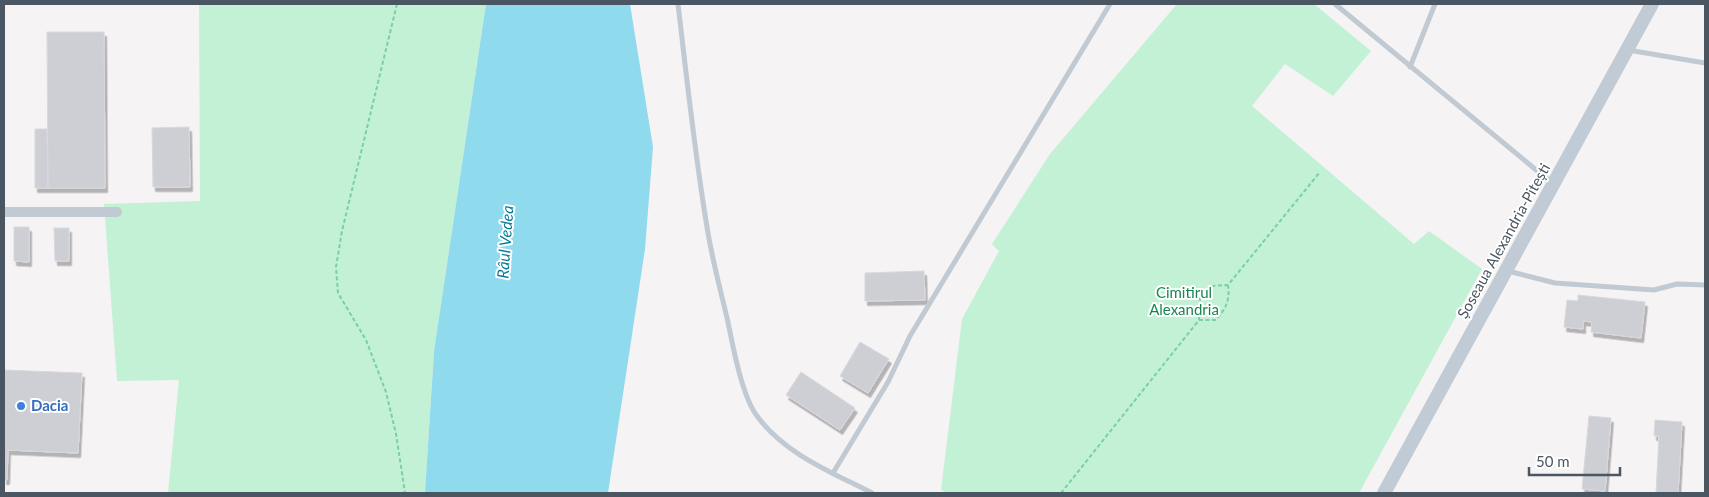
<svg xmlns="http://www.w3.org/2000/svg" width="1709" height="497" font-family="Lato,sans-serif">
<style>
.green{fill:#c3f1d5}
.water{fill:#90daee}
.building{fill:#cdcfd5;stroke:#d7d9de;filter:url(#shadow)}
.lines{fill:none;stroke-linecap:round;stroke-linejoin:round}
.path{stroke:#7ad0a6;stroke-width:2;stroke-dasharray:4 2.5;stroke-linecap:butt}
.lane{stroke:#c1cad2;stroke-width:5}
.street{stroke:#c1cad2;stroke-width:10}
.secondary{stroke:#c1cbd6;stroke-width:14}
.shop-dot{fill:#3f7fe0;stroke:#fff;stroke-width:2}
.labels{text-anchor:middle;stroke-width:4;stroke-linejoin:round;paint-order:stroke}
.street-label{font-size:15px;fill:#4a5661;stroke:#fff}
.park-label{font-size:15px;fill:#17864f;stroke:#fff}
.shop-label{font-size:15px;font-weight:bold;fill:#366cbe;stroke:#fff;text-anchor:start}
.water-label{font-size:16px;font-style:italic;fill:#0c7c9b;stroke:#fff}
</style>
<defs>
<filter id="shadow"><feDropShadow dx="2.5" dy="4.5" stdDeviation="0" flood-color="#0004"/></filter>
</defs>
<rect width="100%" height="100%" fill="#f5f3f3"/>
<!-- green -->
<path class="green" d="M199 4H486L434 351 425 493H168L179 380 117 381 104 204 200 201Z
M1177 4H1314L1371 51 1333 96 1285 64 1252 106 1414 244 1429 231 1482 269 1359 493H947L941 490 962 319 999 251 992 244 1050 154Z"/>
<!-- water -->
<path class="water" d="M486 4H630L653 147 645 249 608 493H425L434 351Z"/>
<!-- building -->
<path class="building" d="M47 32H104L105 188H48Z
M189 127 190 187H153L152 128Z
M35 129H47L48 188H35Z
M14 227H29V262L14 261Z
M54 228H69V261H55Z
M924 271 925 300 865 301V273Z
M1578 295 1645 302 1641 338 1591 332 1592 322 1583 321V329L1564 327 1567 300 1578 301Z
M860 342 889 359 868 393 840 376Z
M4 370 82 373 78 453 8 450 7 480H4Z
M801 372 855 408 840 430 786 395Z
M1589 416 1611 418 1605 491 1582 489Z
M1655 420 1682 422 1678 493H1656L1659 436H1654Z"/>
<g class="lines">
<!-- path -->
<path class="path" d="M397 4 342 231 336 267 338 293 366 340 386 392 396 434 405 493
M1199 320H1216C1226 308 1230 301 1228 285L1320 172
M1061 493 1199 320 1200 298 1211 286 1228 285"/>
<!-- lane -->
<path class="lane" d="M678 4C687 80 695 157 708 233 713 263 721 292 728 322 733 347 742 396 757 416 785 454 831 472 872 493
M1335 4 1552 183
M1628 50 1705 63
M1410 67 1435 4
M1508 271 1555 283 1654 290 1677 284 1705 285
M833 473 888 382 910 336 1110 4"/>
<!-- street -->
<path class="street" d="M4 212H117"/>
<!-- secondary -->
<path class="secondary" d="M1384 493 1652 4"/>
</g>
<!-- markers -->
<circle class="shop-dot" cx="21" cy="406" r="5"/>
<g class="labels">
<!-- street labels -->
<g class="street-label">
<text transform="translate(1504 241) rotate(-61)" y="5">Șoseaua Alexandria-Pitești</text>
</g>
<!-- park labels -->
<g class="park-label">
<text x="1184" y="298">Cimitirul<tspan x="1184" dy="17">Alexandria</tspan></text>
</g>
<!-- shop labels -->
<g class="shop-label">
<text x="31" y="411">Dacia</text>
</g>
<!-- water labels -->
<g class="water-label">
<text transform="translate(505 242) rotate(-86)" y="6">Râul Vedea</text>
</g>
</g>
<!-- border -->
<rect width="1709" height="497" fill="none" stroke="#4a5661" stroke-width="10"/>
<!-- scale -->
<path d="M1529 467v8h91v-8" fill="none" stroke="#4a5661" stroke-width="2.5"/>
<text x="1536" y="467" font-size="15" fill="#4a5661" stroke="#ffffff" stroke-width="4" paint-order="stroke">50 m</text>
</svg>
